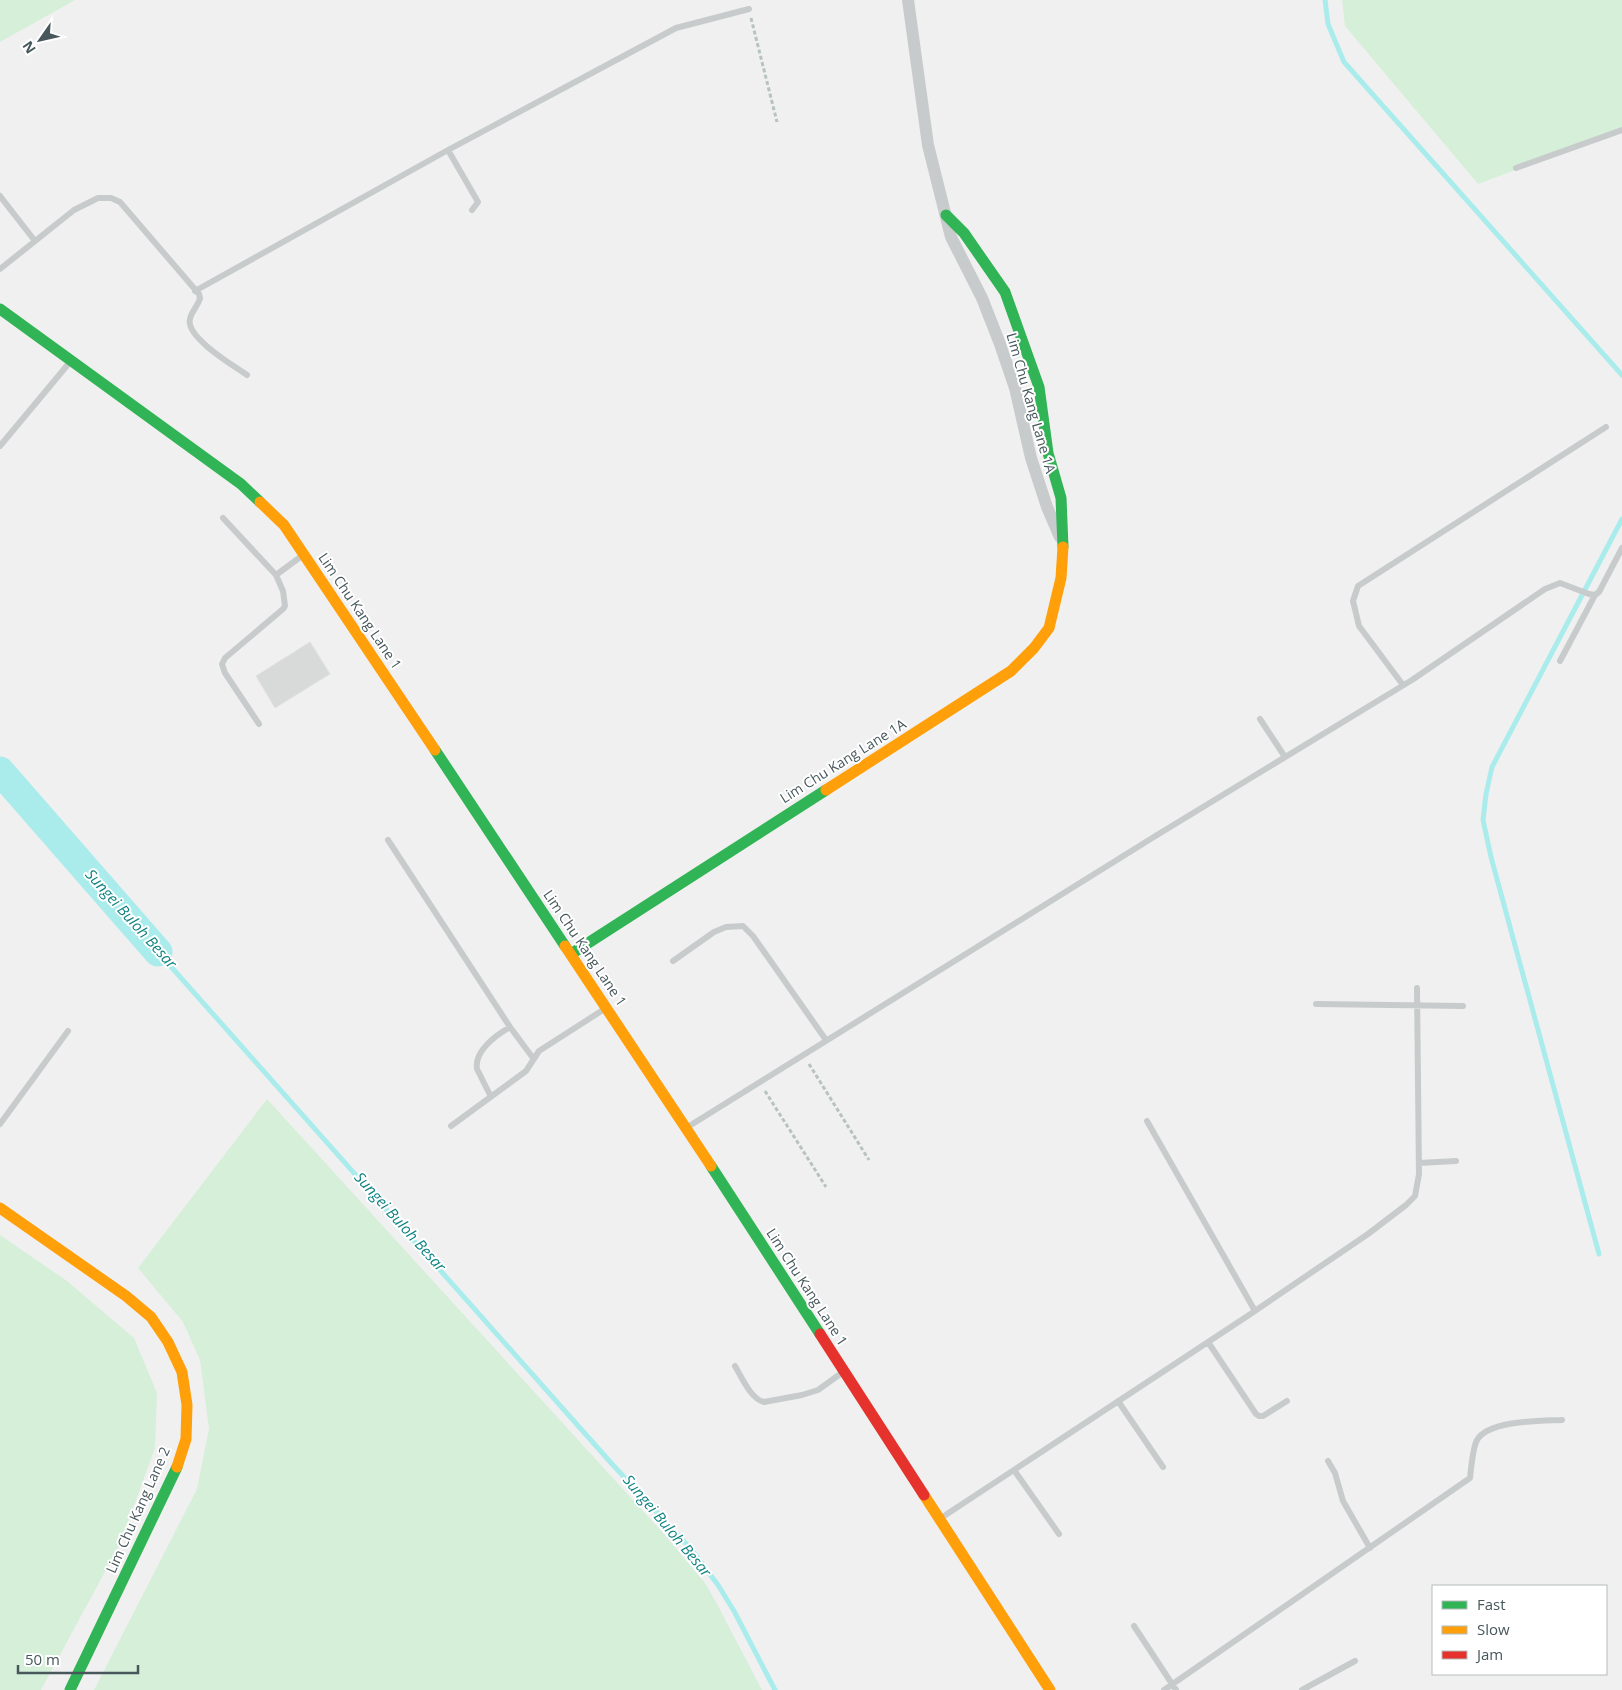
<svg xmlns="http://www.w3.org/2000/svg" width="1622" height="1690" font-family="'Open Sans',sans-serif">
<style>
.green{fill:#d5efd9}
.lines{fill:none;stroke-linecap:round;stroke-linejoin:round}
.stream{stroke:#aaecec;stroke-width:5}
.river{stroke:#aaecec;stroke-width:29}
.building{fill:#d8d9d9;stroke:#e2e2e3}
.path{stroke:#b7c3bd;stroke-width:3;stroke-dasharray:4 2.5;stroke-linecap:butt}
.lane{stroke:#c8cbcc;stroke-width:6}
.street{stroke:#c8cbcc;stroke-width:12}
.fast{stroke:#30b455;stroke-width:11}
.slow{stroke:#ff9f0a;stroke-width:11}
.jam{stroke:#e5322d;stroke-width:11}
.labels{text-anchor:middle;stroke-width:4;stroke-linejoin:round;paint-order:stroke}
.street-label{font-size:14px;fill:#47575c;stroke:#fff}
.water-label{font-size:15px;font-style:italic;fill:#0f8382;stroke:#fff}
</style>
<rect width="100%" height="100%" fill="#f1f0f0"/>
<!-- green -->
<path class="green" d="M0 0H75L0 42Z
M1342 0H1622V130L1478 184 1345 26Z
M267 1099 663 1533 705 1583 717 1604 762 1690H94L197 1489 209 1429 200 1360 183 1322 138 1268Z
M0 1235 67 1281 134 1338 157 1393 155 1448 120 1544 41 1690H0Z"/>
<g class="lines">
<!-- stream -->
<path class="stream" d="M1325 0 1328 24 1344 62 1622 375
M158 952 612 1464 691 1549 718 1585 734 1611 775 1690
M1599 1254 1491 857 1483 820 1486 794 1492 767 1622 519"/>
<!-- river -->
<path class="river" d="M0 771 158 952"/>
</g>
<!-- building -->
<path class="building" d="M310 642 330 674 275 708 256 676Z"/>
<g class="lines">
<!-- path -->
<path class="path" d="M751 18 777 122
M809 1064 869 1160
M765 1091 826 1187"/>
<!-- lane -->
<path class="lane" d="M448 150 478 202 472 210
M1516 168 1622 130
M0 196 35 241
M0 269 74 210 98 198H111L120 202 199 294 200 298C198 306 191 312 190 319 185 337 234 366 247 375
M195 291 448 150 676 28 749 9
M0 446 70 362
M223 518 276 575 283 591 285 606 283 609 225 658 222 664 225 673 259 724
M276 575 303 555
M1560 661 1595 595
M1403 685 1359 626 1353 601 1358 586 1606 427
M1260 719 1285 757
M388 840 510 1027 533 1058
M673 961 714 932 726 927 743 926 753 936 826 1040
M1316 1004 1463 1006
M491 1097 477 1069C474 1051 496 1035 510 1027
M1147 1121 1255 1311
M0 1124 68 1031
M451 1126 526 1071 539 1051 606 1008
M686 1128 1157 835 1412 680 1545 589 1560 583 1589 594 1595 595 1599 592 1622 548
M1419 1163 1456 1161
M1208 1342 1256 1414 1259 1416H1263L1287 1401
M735 1366C742 1378 751 1399 764 1402L802 1395 818 1390 843 1372
M1118 1401 1163 1467
M1328 1461 1335 1473 1343 1501 1370 1548
M1014 1470 1059 1534
M941 1518 1249 1315 1368 1234 1406 1205 1415 1196 1419 1174 1417 988
M1134 1626 1176 1690
M1164 1690 1470 1478C1471 1468 1473 1447 1477 1440 1489 1420 1541 1421 1562 1420
M1302 1690 1355 1661"/>
<!-- street -->
<path class="street" d="M908 0 928 145 951 237 982 298 1000 344 1015 388 1031 458 1047 507 1060 537"/>
<!-- fast -->
<path class="fast" d="M946 215 964 233 1005 292 1039 387 1048 453 1061 498 1063 547
M0 309 241 484 260 502
M435 750 565 946
M571 954 826 790
M711 1166 820 1334
M70 1690 177 1467"/>
<!-- slow -->
<path class="slow" d="M260 502 284 525 435 750
M826 790 1011 671 1034 648 1049 628 1061 578 1063 547
M565 946 711 1166
M0 1208 126 1296 151 1317 168 1342 182 1372 187 1405 186 1439 177 1467
M924 1495 1050 1690"/>
<!-- jam -->
<path class="jam" d="M820 1334 924 1495"/>
</g>
<g class="labels">
<!-- street labels -->
<g class="street-label">
<text transform="translate(1031 403) rotate(74)" y="5">Lim Chu Kang Lane 1A</text>
<text transform="translate(360 611) rotate(56)" y="5">Lim Chu Kang Lane 1</text>
<text transform="translate(843 761) rotate(-32)" y="5">Lim Chu Kang Lane 1A</text>
<text transform="translate(585 948) rotate(56)" y="5">Lim Chu Kang Lane 1</text>
<text transform="translate(807 1287) rotate(57)" y="5">Lim Chu Kang Lane 1</text>
<text transform="translate(138 1510) rotate(-66)" y="5">Lim Chu Kang Lane 2</text>
</g>
<!-- water labels -->
<g class="water-label">
<text transform="translate(131 919) rotate(48)" y="5">Sungei Buloh Besar</text>
<text transform="translate(400 1222) rotate(48)" y="5">Sungei Buloh Besar</text>
<text transform="translate(667 1526) rotate(50)" y="5">Sungei Buloh Besar</text>
</g>
</g>
<!-- legend -->
<rect x="1432" y="1585" width="175" height="90" fill="#ffffff" stroke="#b5bcbe"/>
<rect x="1442" y="1601" width="25" height="8" fill="#30b455" stroke="#b5bcbe"/>
<text x="1477" y="1610" font-size="15" fill="#47575c">Fast</text>
<rect x="1442" y="1626" width="25" height="8" fill="#ff9f0a" stroke="#b5bcbe"/>
<text x="1477" y="1635" font-size="15" fill="#47575c">Slow</text>
<rect x="1442" y="1651" width="25" height="8" fill="#e5322d" stroke="#b5bcbe"/>
<text x="1477" y="1660" font-size="15" fill="#47575c">Jam</text>
<!-- north arrow -->
<g transform="translate(40 40) rotate(236)" stroke="#ffffff" stroke-width="4" paint-order="stroke">
<path d="M0-4L9 19L0 12L-9 19Z" fill="#47575c"/>
<text y="-8" font-size="14" font-weight="bold" text-anchor="middle" fill="#47575c">N</text>
</g>
<!-- scale -->
<path d="M18 1665v8h120v-8" fill="none" stroke="#47575c" stroke-width="2.5"/>
<text x="25" y="1665" font-size="15" fill="#47575c" stroke="#ffffff" stroke-width="4" paint-order="stroke">50 m</text>
</svg>
